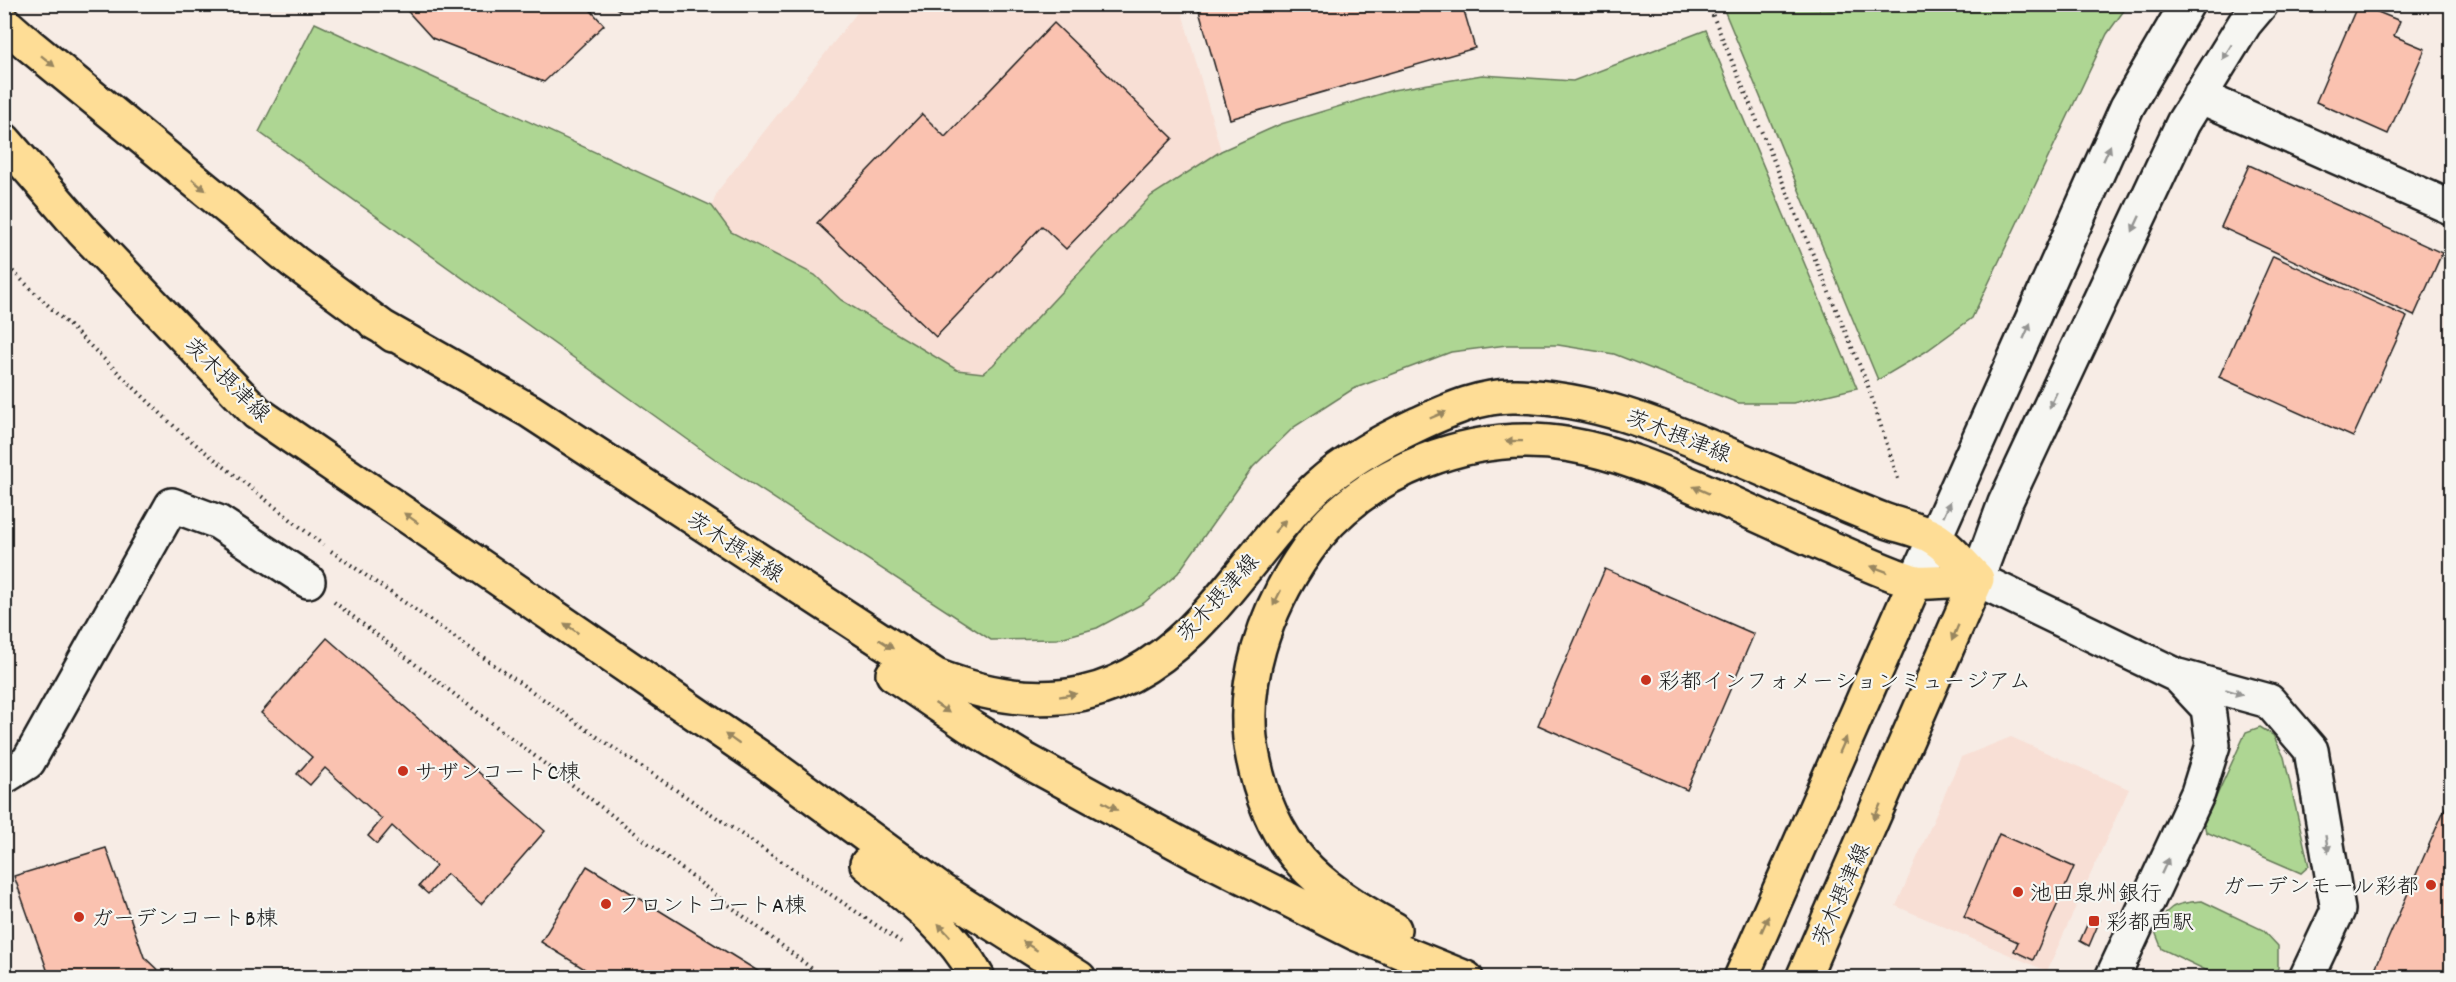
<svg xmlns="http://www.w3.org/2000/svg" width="2456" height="982" font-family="Dekko,'Klee One',sans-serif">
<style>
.built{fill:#f8dfd5}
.green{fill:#aed693;stroke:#657958;stroke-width:1.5}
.building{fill:#fac2b0;stroke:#1c1c1c;stroke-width:1.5}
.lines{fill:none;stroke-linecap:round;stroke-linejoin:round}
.minor-casing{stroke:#1c1c1c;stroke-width:38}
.major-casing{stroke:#1c1c1c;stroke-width:38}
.path{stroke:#1c1c1c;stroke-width:4;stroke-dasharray:1.5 4.5;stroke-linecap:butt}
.minor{stroke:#f6f6f2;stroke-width:33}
.major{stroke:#fedd96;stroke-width:33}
.oneway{fill:#949492}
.oneway2{fill:#98865f}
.poi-dot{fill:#c8321e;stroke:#f6f6f2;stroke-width:2}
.labels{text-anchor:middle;stroke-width:4.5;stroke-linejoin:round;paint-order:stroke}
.street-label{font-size:22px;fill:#1c1c1c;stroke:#f6f6f2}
.poi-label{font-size:22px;fill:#1c1c1c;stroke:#f6f6f2;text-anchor:start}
</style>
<rect width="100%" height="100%" fill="#f7ece5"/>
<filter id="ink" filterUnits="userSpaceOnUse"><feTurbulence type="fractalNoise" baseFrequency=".0167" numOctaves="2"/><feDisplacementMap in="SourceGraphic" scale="12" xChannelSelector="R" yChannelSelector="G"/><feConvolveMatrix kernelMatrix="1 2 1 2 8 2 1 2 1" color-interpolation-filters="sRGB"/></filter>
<g filter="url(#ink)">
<!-- built -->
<path class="built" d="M863 5H1180L1221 151 1151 196 993 365 983 373 957 370 841 300 815 275 731 232 712 206 717 192Z
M2011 737 2129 789 2047 971 1896 906 1961 757Z"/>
<!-- green -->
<path class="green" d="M1871 4 2128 5 2107 34 1972 318 1925 352 1878 380 1722 5 1867 11Z
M315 23 712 206 731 232 815 275 841 300 957 370 983 373 993 365 1151 196 1221 151 1281 124 1393 90 1482 75 1573 81 1706 30 1857 388 1793 403H1738L1614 354 1558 345H1507L1451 352 1353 389 1294 427 1253 467 1178 573 1144 603 1097 628 1057 639 991 640 726 467 259 132Z
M2260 727 2273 735 2284 757 2309 866 2301 873 2206 832 2204 823 2246 732Z
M2202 901 2263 930 2278 946V968L2273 977H2220L2162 949 2156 934C2165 906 2173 903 2202 901Z"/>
<!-- building -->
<path class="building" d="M401 4H585L604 25 544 82 432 38Z
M613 4H627L619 11Z
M1197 4H1462L1475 48 1230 119Z
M2358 4 2400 21 2394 36 2425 49 2388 134 2316 102Z
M1054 23 1173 138 1066 249 1042 226 936 337 817 223 922 114 945 137Z
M2249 165 2442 253 2414 316 2221 227Z
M2273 256 2407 317 2353 437 2219 377Z
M1605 569 1754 634 1687 790 1538 725Z
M327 638 545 831 481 904 447 874 428 894 419 886 436 866 392 826 377 844 368 836 382 819 325 768 310 785 297 774 312 757 261 713Z
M2452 792V978H2371Z
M1999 834 2074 867 2033 960 2014 951 2018 942 1964 917Z
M106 848 144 957 166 978H92L91 976 86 978H50L14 876Z
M587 866 769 978H599L541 942Z
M2091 916 2100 920 2089 946 2080 941Z"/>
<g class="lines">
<!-- minor casing -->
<g class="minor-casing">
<path id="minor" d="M2261 4 2245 23 2183 123 2005 503 1977 579 2178 676 2269 701 2311 750 2338 910 2306 978
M2199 96 2452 208
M1915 582 2127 107 2187 4
M4 777 28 762 172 505 218 522 308 581
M2112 978 2198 793 2213 745 2208 708 2178 676"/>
</g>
<!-- major casing -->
<g class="major-casing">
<path id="major" d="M4 23 28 44 294 262 393 335
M4 140 82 230 257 413 759 757 943 892 1079 978
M375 323 530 411 936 676C1045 718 1128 701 1207 614 1245 573 1276 525 1317 487 1347 460 1382 441 1418 424 1449 410 1481 395 1516 396 1597 398 1665 428 1739 459 1787 479 1834 501 1883 520 1899 526 1919 529 1934 538 1948 546 1965 567 1977 579
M893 674 971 727 1027 761 1196 853 1357 934 1466 978
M867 864C909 897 952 930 978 978
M1394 929C1315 886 1271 849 1253 757 1238 685 1266 608 1307 550 1335 509 1378 479 1424 461 1531 419 1611 449 1710 493 1748 511 1786 528 1824 545 1847 555 1871 566 1895 575 1902 577 1910 581 1918 582 1937 583 1958 580 1977 579
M1741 978 1915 582
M1803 978 1977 579"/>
</g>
<!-- path -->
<path class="path" d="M1708 4 1867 383 1899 482
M4 263 179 431 323 545
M331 551 593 734 901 942
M334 602 824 978"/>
<!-- minor -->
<use href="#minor" class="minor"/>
<!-- major -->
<use href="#major" class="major"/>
</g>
<!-- one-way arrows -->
<defs><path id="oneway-solid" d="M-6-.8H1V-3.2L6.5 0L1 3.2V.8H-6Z" transform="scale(1.5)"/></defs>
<g class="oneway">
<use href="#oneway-solid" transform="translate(2227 52) rotate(122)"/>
<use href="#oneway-solid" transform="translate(2107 153) rotate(-66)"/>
<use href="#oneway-solid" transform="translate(2136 224) rotate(115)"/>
<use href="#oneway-solid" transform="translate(2027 331) rotate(-66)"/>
<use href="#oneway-solid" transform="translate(2053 400) rotate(115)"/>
<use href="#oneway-solid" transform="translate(1947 509) rotate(-66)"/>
<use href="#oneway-solid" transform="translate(2234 692) rotate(16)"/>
<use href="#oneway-solid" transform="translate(2327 844) rotate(80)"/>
<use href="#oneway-solid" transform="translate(2165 866) rotate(-65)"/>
</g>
<g class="oneway2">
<use href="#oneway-solid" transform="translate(48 61) rotate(39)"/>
<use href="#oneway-solid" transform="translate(199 185) rotate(39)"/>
<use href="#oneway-solid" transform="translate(1438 415) rotate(-23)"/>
<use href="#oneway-solid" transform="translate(1514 441) rotate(-179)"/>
<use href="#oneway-solid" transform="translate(1701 490) rotate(-156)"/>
<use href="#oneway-solid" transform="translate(411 518) rotate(-145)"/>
<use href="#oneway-solid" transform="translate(1280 526) rotate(-49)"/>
<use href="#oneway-solid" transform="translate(1879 569) rotate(-160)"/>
<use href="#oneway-solid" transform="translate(1277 598) rotate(116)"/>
<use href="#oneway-solid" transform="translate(571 628) rotate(-145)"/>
<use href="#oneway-solid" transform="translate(1955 633) rotate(113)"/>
<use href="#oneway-solid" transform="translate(886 644) rotate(33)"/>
<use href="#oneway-solid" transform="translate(1068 695) rotate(-10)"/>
<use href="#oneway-solid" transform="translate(942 708) rotate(34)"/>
<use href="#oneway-solid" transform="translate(732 739) rotate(-145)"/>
<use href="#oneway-solid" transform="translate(1843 745) rotate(-66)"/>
<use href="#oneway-solid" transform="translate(1110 806) rotate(29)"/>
<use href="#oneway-solid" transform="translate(1877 812) rotate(114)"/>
<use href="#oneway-solid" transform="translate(1765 924) rotate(-66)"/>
<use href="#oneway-solid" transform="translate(944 930) rotate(-133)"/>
<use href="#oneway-solid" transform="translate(1030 946) rotate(-148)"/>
</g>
</g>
<!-- markers -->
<g class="poi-dot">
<circle cx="1646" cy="680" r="6"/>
<circle cx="403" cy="771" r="6"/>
<circle cx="2431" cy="885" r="6"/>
<circle cx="2018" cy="892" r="6"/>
<circle cx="606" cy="904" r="6"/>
<circle cx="79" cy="917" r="6"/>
<rect x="2088" y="915" width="12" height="12" rx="3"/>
</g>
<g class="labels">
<!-- street labels -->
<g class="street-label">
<text transform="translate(228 379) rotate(44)" y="8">茨木摂津線</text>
<text transform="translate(1679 435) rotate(21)" y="8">茨木摂津線</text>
<text transform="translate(736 546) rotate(33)" y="8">茨木摂津線</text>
<text transform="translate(1217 597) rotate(-48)" y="8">茨木摂津線</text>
<text transform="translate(1840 894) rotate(-66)" y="8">茨木摂津線</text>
</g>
<!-- poi labels -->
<g class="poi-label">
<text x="1658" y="688">彩都インフォメーションミュージアム</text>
<text x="415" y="779">サザンコートC棟</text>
<text x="2419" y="893" text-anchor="end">ガーデンモール彩都</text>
<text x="2030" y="900">池田泉州銀行</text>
<text x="618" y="912">フロントコートA棟</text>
<text x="91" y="925">ガーデンコートB棟</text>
<text x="2106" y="929">彩都西駅</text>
</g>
</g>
<!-- margin -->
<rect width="2456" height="982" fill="none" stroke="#f6f6f2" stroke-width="24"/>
<rect x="12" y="12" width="2432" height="958" fill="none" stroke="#1c1c1c" stroke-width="2" filter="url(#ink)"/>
</svg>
